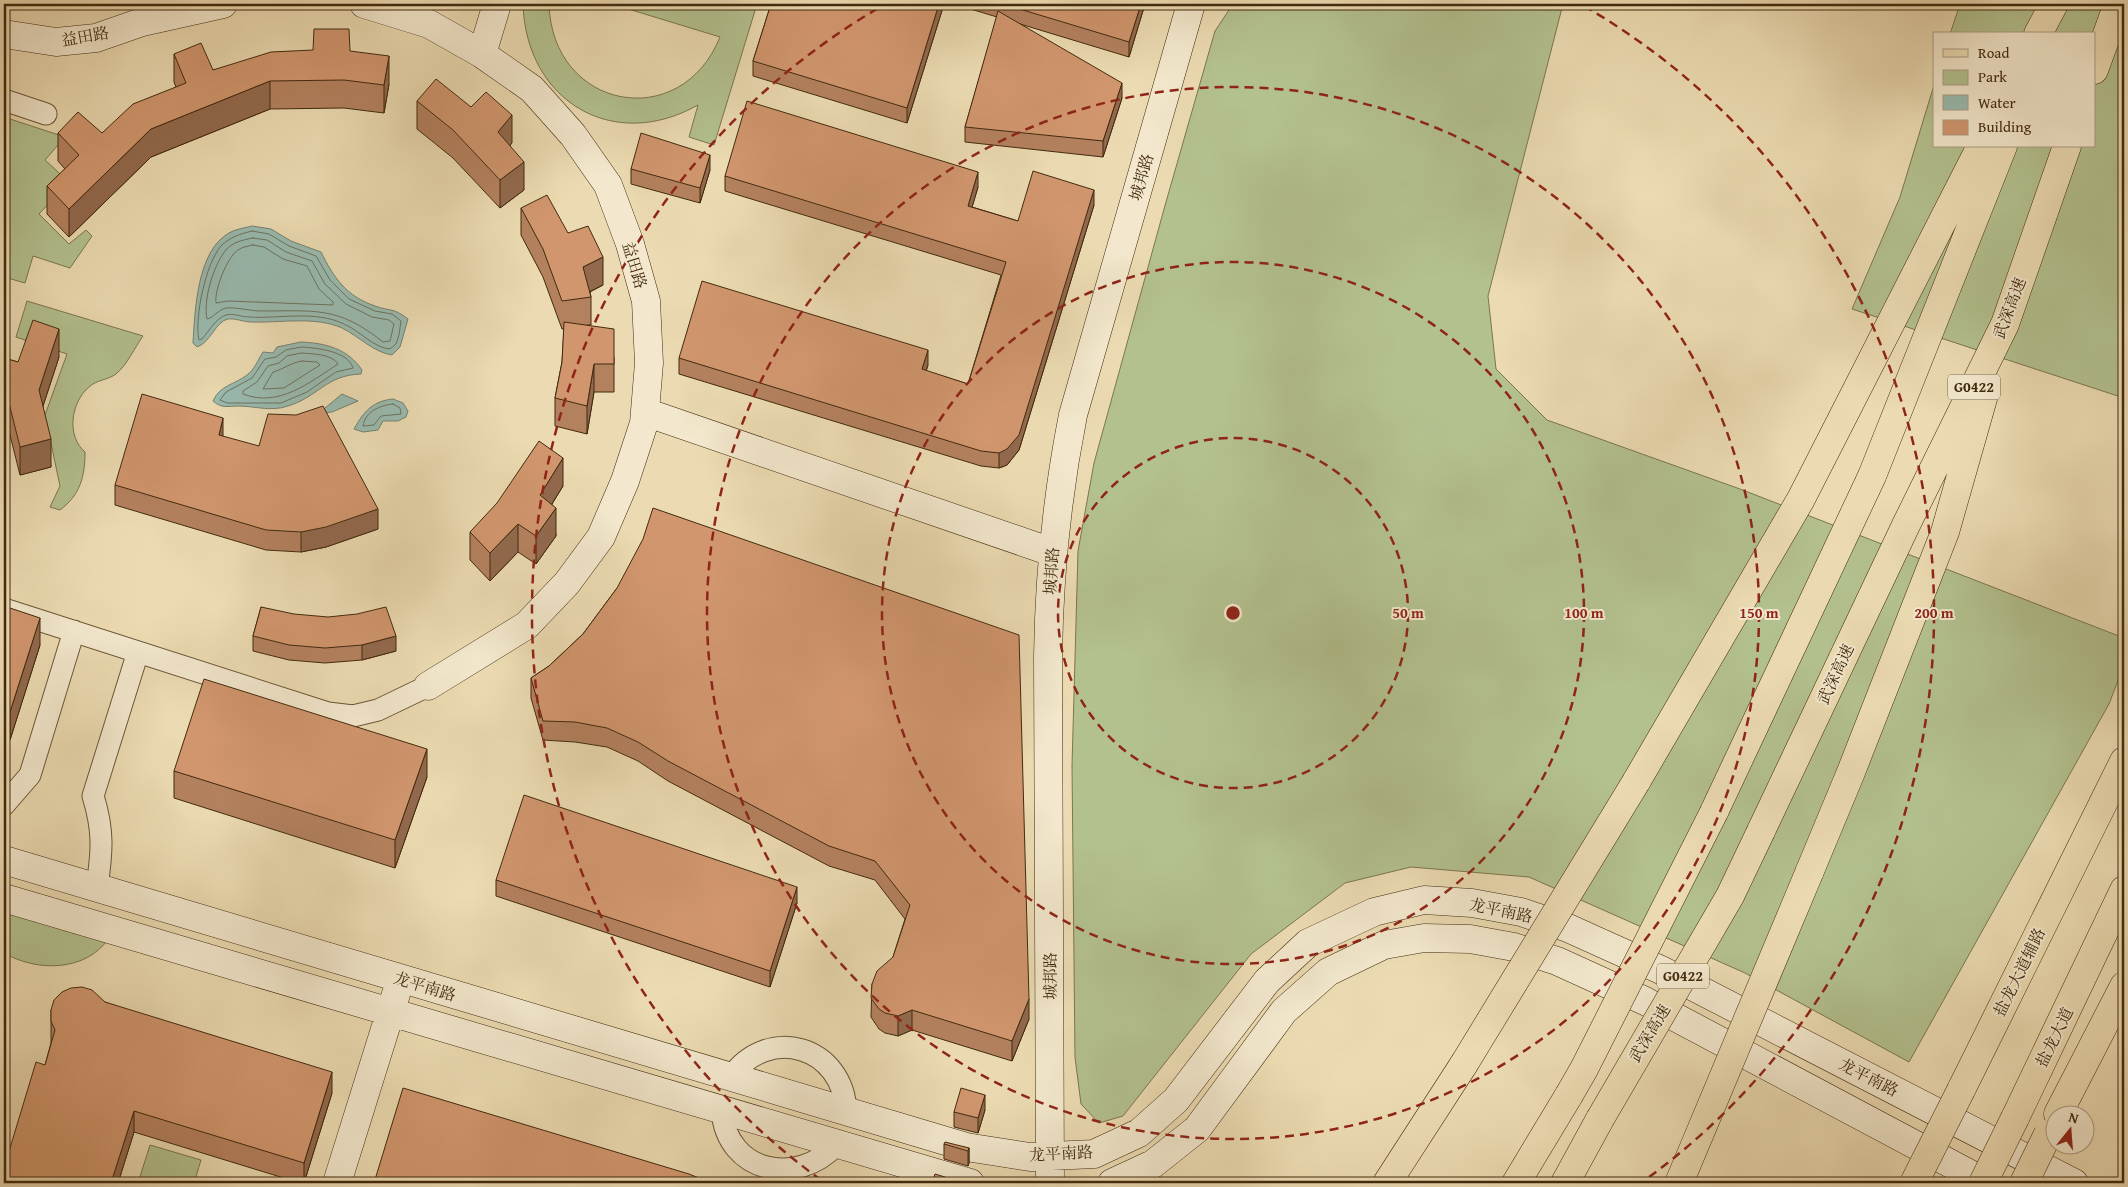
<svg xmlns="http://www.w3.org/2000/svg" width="2128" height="1187" font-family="'Gentium Book Plus','Noto Serif SC',serif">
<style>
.green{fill:#b3c18f;stroke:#7a764e}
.water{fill:#99bbb0;stroke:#76816f}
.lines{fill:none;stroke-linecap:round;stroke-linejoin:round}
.shore{stroke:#6d725f;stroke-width:1}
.street-casing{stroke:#6c5637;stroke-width:23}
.secondary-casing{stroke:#412a0e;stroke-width:29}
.primary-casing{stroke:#412a0e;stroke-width:29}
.highway-casing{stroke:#412a0e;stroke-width:29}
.street{stroke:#f3e8cd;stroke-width:21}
.secondary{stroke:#f3e8cd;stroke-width:28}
.primary{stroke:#ecdbb2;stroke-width:28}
.highway{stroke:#ecdbb2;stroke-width:28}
.primary-bridge-casing{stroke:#412a0e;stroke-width:29;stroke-linecap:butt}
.highway-bridge-casing{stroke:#412a0e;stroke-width:29;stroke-linecap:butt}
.primary-bridge{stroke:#ecdbb2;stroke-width:28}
.highway-bridge{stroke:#ecdbb2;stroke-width:28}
.wall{fill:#b4815f;stroke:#412a0e}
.shaded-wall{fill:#92694d;stroke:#412a0e}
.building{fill:#d1966e;stroke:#412a0e}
.ring{fill:none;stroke:#8f2418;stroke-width:2.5;stroke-dasharray:9 6}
.labels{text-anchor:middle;stroke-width:4;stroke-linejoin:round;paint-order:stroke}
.shield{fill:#f3e8cd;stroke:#766347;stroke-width:1}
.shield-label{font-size:15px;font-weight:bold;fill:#412a0e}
.street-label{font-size:16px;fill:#412a0e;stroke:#f3e8cd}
.centre{fill:#8f2418;stroke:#f3e8cd;stroke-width:2.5}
.ring-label{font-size:15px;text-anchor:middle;font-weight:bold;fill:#8f2418;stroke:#f3e8cd;stroke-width:4;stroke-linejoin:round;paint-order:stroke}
</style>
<rect width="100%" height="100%" fill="#ecdbb2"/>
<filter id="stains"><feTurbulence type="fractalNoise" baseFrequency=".004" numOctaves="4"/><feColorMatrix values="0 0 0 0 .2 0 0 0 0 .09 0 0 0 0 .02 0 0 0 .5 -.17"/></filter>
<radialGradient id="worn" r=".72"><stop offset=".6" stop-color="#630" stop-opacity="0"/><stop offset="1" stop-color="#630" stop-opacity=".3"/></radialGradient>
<!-- green -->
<path class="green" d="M523 4H549C552 110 681 134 720 37L612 4H757L714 145 689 137 698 105C613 153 526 101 523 4Z
M1233 4H1563L1488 296 1496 369 1547 420 1740 489 2124 638V665L2109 704 1909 1062 1745 973 1529 877 1411 867 1345 883 1251 954 1123 1116 1099 1123 1081 1104 1075 1057 1072 766 1078 551 1094 463 1166 202 1215 31Z
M1960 4H2124V398L1852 309 1900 197 1934 85V146H2094V34H1950Z
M7 118 65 137 45 160 69 182 39 214 69 244 86 230 92 236 70 268 33 256 25 283 4 277V126Z
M27 301 143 336C135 347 127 365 116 374 108 380 96 380 89 387 71 402 66 436 85 452 85 477 80 495 60 510L50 507 60 486 45 415 67 354 16 337Z
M4 907 109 938C86 972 37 972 4 953Z
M150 1145 201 1160 194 1183H138Z"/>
<!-- water -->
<path class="water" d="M252 226 271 229 291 241 321 252C334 278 346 296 375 306 392 312 392 307 408 319L400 347 392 355C373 352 360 337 342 328 315 316 280 323 251 322 244 322 235 318 228 319 216 321 211 342 197 347L193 343C195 310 197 251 229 233 235 229 245 228 252 226Z
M301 342C326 343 348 349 362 370L361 374C326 375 318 397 288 406 271 412 255 406 238 406 228 406 222 409 213 401 220 385 234 385 247 375 254 370 258 360 263 352L273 353 277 347Z
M342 394 358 401 332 412 319 413Z
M393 399 403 403 408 411 406 417 398 421H383L378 430 363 432 354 429C364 411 373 401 393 399Z"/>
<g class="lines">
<!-- shore -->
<path class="shore" d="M252 231 269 234 289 246 316 256 330 280 349 299 375 311 392 314 401 321 399 335 396 344 390 349C374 348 360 331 344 324 315 310 280 319 249 317 242 317 233 313 226 315 216 318 209 331 202 339L199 340C194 318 206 263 221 246 230 237 240 234 252 231Z
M253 238 267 240 286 252 312 261 325 284 346 304 372 317 389 320 394 324 390 341 383 342C338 306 315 311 261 311 250 311 237 307 226 308 218 310 213 318 207 319 203 300 213 267 225 251 232 242 243 240 253 238Z
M253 245 264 247 283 259 307 266 319 289 333 302V305L228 301 216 303C214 291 227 257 238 250 242 247 248 246 253 245Z
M302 347C317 348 348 351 353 368L336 372 307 392 281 403H227L220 400 226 392 252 378 265 359 276 357 286 350Z
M302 353C313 354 332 354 338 364 310 382 279 408 243 394V391L257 382 268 366 279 363 287 356Z
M302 361 317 362 320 365 284 388 263 389 273 372C284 369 290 363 302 361Z
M393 404 400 408 401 414 381 416 374 425 363 426C365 412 380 405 393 404Z"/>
<!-- street casing -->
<g class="street-casing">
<path id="street" d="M4 100 46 114
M4 609 328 713 353 716 378 710 428 686
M4 805 30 775 74 631
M97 887C102 852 104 831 93 796L138 652
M731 1077C768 1024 844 1046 846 1112
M722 1111C727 1173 797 1187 836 1145"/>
</g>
<!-- secondary casing -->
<g class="secondary-casing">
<path id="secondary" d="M364 4 429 24 482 54 532 89 573 135 608 185 630 244 646 301 649 363 644 423 625 481 601 537 567 583 527 625 428 686
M4 34 56 42 96 38 142 22 223 4
M482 54 497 4
M645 412 1052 552
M4 860 966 1147 1030 1157 1094 1154 1139 1133 1176 1100 1267 981 1308 943 1374 912 1424 900 1472 903 1521 912 1568 928 1661 970 2074 1183
M4 898 970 1183
M337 1183 396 994
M1050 1183 1048 657C1049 574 1057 496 1073 415L1191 4
M1112 1183 1153 1164 1197 1129 1284 1011 1328 972 1384 945 1424 938 1470 939 1514 947 1557 961 1645 1001 1987 1183"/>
</g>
<!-- primary casing -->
<g class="primary-casing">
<path id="primary" d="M1961 1090 2124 761"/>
</g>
<!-- highway casing -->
<g class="highway-casing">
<path id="highway" d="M2038 34 2054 4
M2094 70 2118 4
M1636 782 1801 499 1981 146
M1714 812 1872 476 2003 146
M1761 831 1906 525 2005 324 2067 146
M1809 873 1851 772 1945 532 1984 395
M2058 1114 2124 986
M2015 1118 2124 890
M1387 1183 1464 1064
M1516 1183 1569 1095
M1565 1183 1600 1119"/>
</g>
<!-- street -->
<use href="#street" class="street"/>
<!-- secondary -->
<use href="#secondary" class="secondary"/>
<!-- primary -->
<use href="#primary" class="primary"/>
<!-- highway -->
<use href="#highway" class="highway"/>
<!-- primary-bridge casing -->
<g class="primary-bridge-casing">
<path id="primary-bridge" d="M1914 1183 1961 1090"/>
</g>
<!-- highway-bridge casing -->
<g class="highway-bridge-casing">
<path id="highway-bridge" d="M1464 1064 1636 782
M1569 1095 1584 1069 1714 812
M1600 1119 1730 896 1761 831
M1679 1183 1809 873
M1983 1183 2015 1118
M2024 1183 2048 1134"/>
</g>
<!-- primary-bridge -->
<use href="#primary-bridge" class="primary-bridge"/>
<!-- highway-bridge -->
<use href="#highway-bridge" class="highway-bridge"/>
</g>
<!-- wall -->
<path class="wall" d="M771 4H944L907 123 753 76V61Z
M954 4H1145L1129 57 1020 24 1122 98 1103 157 965 142V127L997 17Z
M350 51 389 84 384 113 344 108 270 109 151 157 69 237 47 214V186L65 169 58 161V133H102L176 87 174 82V54L213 70Z
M417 101 512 143 510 145 524 190 500 208 453 158 417 129Z
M631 169 710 170 700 203 631 184Z
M725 176 978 187 972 207 1018 221 1094 205 1019 450 1007 465 999 468 981 466 679 374V358L928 365 926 371 968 384 1001 275 725 191Z
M521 208 568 233 603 285 590 292 591 297V325H587L614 357V392H594L587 434 555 426V398L562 362 564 329H562L543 277 521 235Z
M59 357 43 406 51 467 20 475 7 423 4 422V358L18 362Z
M223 437 378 529 326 547 301 552 266 550 115 505V485Z
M563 486 552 504 556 536 536 564 518 552 490 581 470 560V532Z
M617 588 1029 1019 1012 1061 912 1030 898 1036 885 1033 879 1029 871 1017 872 984 893 957 905 919 875 880 829 866 668 781 638 761 607 747 575 742 543 740 531 698V678L549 666 583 634Z
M4 606 40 645 10 740 4 738Z
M261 607 396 651 362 660 325 663 289 660 253 651V636Z
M174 771 427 777 395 868 174 798Z
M496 880 797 903 770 987 496 896Z
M105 1002 332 1093 304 1183H300L134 1132 118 1183H4L45 1065 51 1043V1010Z
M985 1110 978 1133 954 1127V1112Z
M944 1144 969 1148V1163L968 1166 944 1159Z"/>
<!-- shaded-wall -->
<path class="shaded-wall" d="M939 4H944L907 123V108Z
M1141 4H1145L1129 57V42Z
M389 56V84L384 113V85Z
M270 81V109L151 157 69 237V209L151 129Z
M1122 83V98L1103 157V141Z
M512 115V143L498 160V132Z
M710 155V170L700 203V188Z
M524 162V190L500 208V180Z
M978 172V187L968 221V206Z
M1094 190V205L1019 450 1007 465 999 468V453Z
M603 257V285L583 295V267Z
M59 329V357L39 418V390Z
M928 350V365L922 384V369Z
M594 364V392L587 434V406Z
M223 418V438L219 435Z
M51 439V467L20 475V447Z
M563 458V486L540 523V495Z
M556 508V536L536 564V536Z
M378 509V529L326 547 301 552V532Z
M518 524V552L490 581V553Z
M40 618V645L10 740V712Z
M396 636V651L362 660V645Z
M427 749V777L395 868V840Z
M797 887V903L770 987V971Z
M1029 999V1019L1012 1061V1041Z
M912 1010V1030L898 1036V1016Z
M332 1072V1093L304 1183V1163Z
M985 1095V1110L978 1133V1118Z
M134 1111V1132L118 1183H111Z
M969 1148V1163L968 1166V1151Z"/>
<!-- building -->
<path class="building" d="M771 4H939L907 108 753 61Z
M1003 4H1141L1129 42Z
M998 11 1122 83 1103 141 965 127Z
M314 29H349L350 51 389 56 384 85 344 80 270 81 151 129 69 209 47 186 79 155 58 133 78 112 102 133 133 104 186 83 174 54 201 43 213 70 271 52 313 50Z
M436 79 471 107 486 92 512 115 498 132 524 162 500 180 453 130 417 101Z
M747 101 978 172 968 206 1018 221 1033 171 1094 190 1019 435 1007 449 999 453 981 451 679 358 702 281 928 350 922 369 968 384 1006 262 725 176Z
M641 133 710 155 700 188 631 169Z
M547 195 568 233 588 226 603 257 583 267 591 297 562 301 543 249 521 208Z
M33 320 59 329 39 390 51 439 20 447 7 395 4 394V358L18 362Z
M564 322 614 329V364H594L587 406 555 398 562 362Z
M142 394 223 418 219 435 259 446 268 414 296 415 323 406 378 509 326 527 301 532 266 530 115 485Z
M539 441 563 458 540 495 556 508 536 536 518 524 490 553 470 532 497 503Z
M653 508 1019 635 1029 999 1012 1041 912 1010 898 1016 885 1013 879 1009 871 998 872 984 877 971 893 957 910 905 875 861 829 846 668 761 638 742 607 728 575 722 543 721 531 678 549 666 583 634 617 588 643 539Z
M4 606 40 618 10 712 4 710Z
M261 607 294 614 328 617 357 614 386 607 396 636 362 645 325 648 289 645 253 636Z
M204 679 427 749 395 840 174 771Z
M524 795 797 887 770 971 496 880Z
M82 987 92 990 105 1002 332 1072 304 1163 134 1111 111 1183H4V1168L36 1062 45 1065 55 1030 51 1021V1010L54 1000 62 992 71 988Z
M403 1088 689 1174 699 1178 704 1183H374Z
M961 1088 985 1095 978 1118 954 1112Z
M945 1142 969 1148 968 1151 944 1144Z
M935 1174 958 1181V1183H932Z"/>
<!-- distance rings -->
<g class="ring">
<circle cx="1233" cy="613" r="175"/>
<circle cx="1233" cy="613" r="351"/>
<circle cx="1233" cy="613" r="526"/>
<path d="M821 1180A701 701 0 0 1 882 6M1584 6A701 701 0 0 1 1645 1180"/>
</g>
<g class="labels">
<!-- shield labels -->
<g class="shield">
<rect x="1948" y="374.5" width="52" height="25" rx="4"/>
<rect x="1657" y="963.5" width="52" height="25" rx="4"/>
</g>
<g class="shield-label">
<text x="1974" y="392">G0422</text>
<text x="1683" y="981">G0422</text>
</g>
<!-- street labels -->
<g class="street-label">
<text transform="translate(85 36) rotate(-10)" y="6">益田路</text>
<text transform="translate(1141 177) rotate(-74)" y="6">城邦路</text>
<text transform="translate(635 265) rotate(73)" y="6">益田路</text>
<text transform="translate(2009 308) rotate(-69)" y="6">武深高速</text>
<text transform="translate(1051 571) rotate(-86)" y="6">城邦路</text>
<text transform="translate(1835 674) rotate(-65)" y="6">武深高速</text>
<text transform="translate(1501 910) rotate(12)" y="6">龙平南路</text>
<text transform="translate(2019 972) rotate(-64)" y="6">盐龙大道辅路</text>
<text transform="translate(1050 976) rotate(-90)" y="6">城邦路</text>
<text transform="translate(425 986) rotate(17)" y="6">龙平南路</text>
<text transform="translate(1649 1033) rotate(-59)" y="6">武深高速</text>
<text transform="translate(2054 1037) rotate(-64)" y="6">盐龙大道</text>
<text transform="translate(1869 1077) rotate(27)" y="6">龙平南路</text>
<text transform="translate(1061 1153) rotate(-3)" y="6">龙平南路</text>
</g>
</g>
<circle cx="1233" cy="613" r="8" class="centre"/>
<g class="ring-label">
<text x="1408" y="618">50 m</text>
<text x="1584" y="618">100 m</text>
<text x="1759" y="618">150 m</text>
<text x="1934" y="618">200 m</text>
</g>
<!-- margin -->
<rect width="2128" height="1187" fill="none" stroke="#ecdbb2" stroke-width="20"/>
<rect x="5" y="5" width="2118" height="1177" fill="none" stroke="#412a0e" stroke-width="2.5"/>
<rect x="10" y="10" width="2108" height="1167" fill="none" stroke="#412a0e"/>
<!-- legend -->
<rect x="1933" y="32" width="162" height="115" fill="#f3e8cd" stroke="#ac9c81"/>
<rect x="1943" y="49" width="25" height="8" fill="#ecdbb2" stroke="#ac9c81"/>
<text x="1978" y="58" font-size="15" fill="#412a0e">Road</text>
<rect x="1943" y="70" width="25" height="15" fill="#b3c18f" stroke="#ac9c81"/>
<text x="1978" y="82" font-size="15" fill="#412a0e">Park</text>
<rect x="1943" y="95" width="25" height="15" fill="#99bbb0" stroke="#ac9c81"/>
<text x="1978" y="108" font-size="15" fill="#412a0e">Water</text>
<rect x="1943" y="120" width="25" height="15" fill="#d1966e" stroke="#ac9c81"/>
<text x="1978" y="132" font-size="15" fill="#412a0e">Building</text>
<!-- north arrow -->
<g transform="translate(2070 1130) rotate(17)"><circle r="24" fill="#f3e8cd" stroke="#ac9c81"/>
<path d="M0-4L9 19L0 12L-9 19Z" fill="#8f2418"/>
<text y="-8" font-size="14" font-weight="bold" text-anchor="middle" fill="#412a0e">N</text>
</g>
<rect width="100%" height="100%" filter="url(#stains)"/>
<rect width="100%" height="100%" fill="url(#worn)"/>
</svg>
